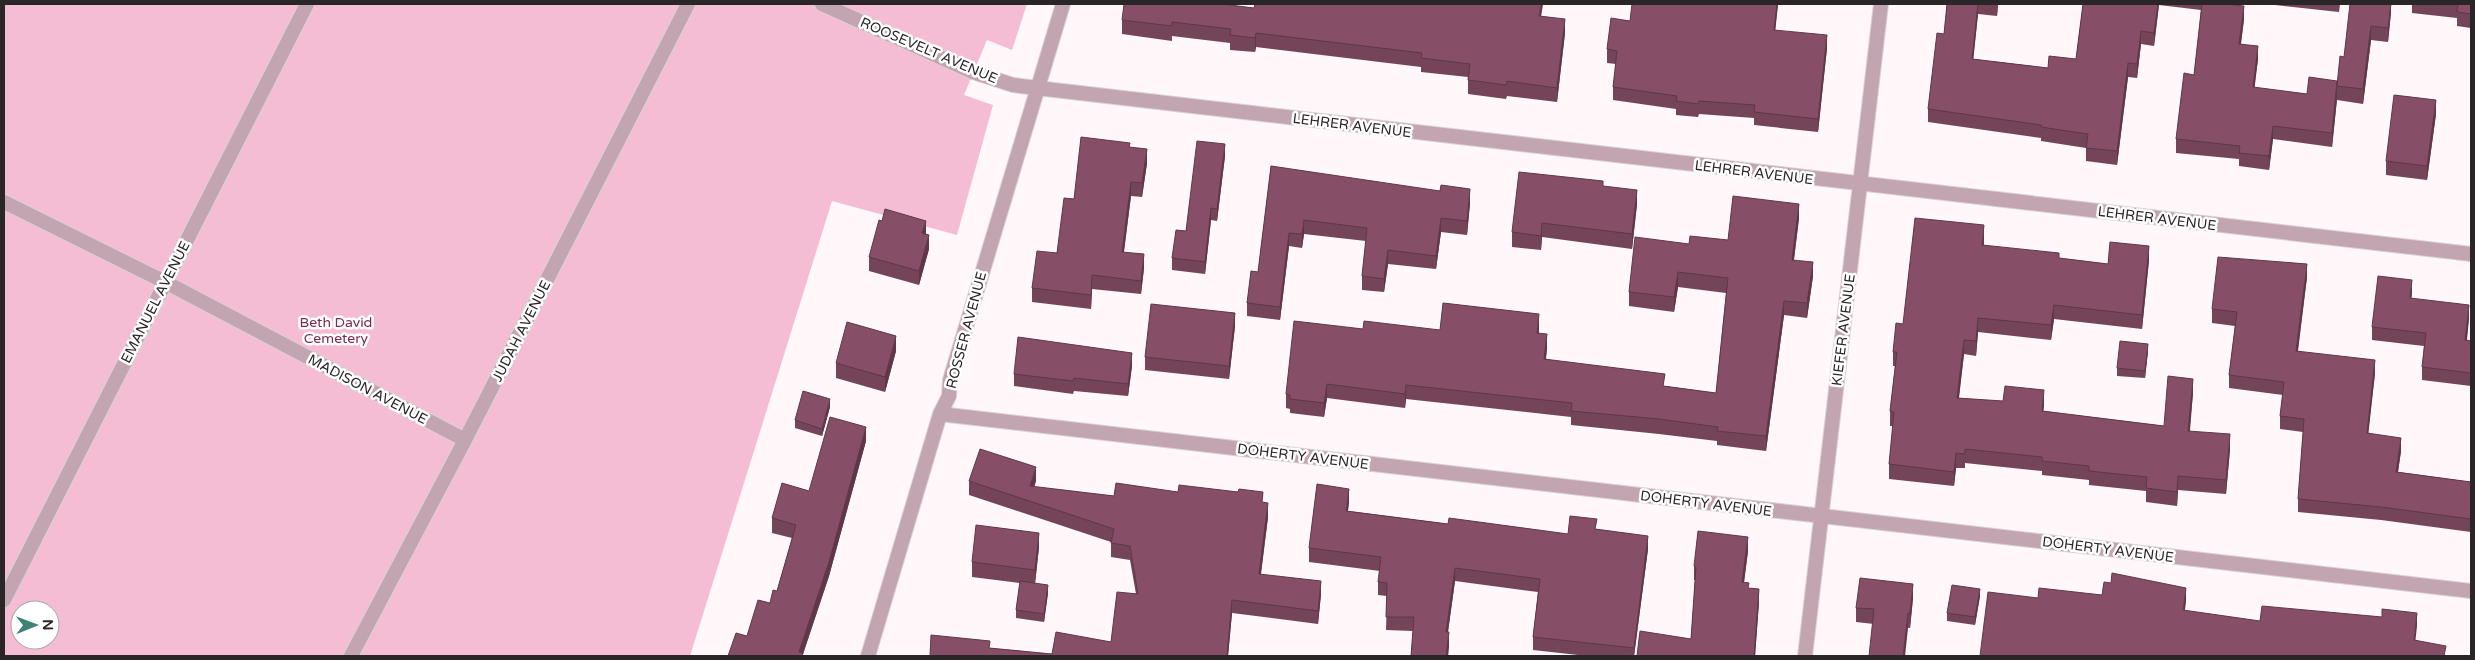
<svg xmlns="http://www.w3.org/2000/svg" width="2475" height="660" font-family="'Varela Round',sans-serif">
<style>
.green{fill:#f5bdd3;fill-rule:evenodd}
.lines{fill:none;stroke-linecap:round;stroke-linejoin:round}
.service-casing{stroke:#d9d1d3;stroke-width:16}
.minor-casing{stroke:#d9d1d3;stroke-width:16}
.service{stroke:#c2a5b0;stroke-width:14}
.minor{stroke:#c2a5b0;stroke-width:14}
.wall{fill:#744459}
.shaded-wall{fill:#5e3748}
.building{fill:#874f67;stroke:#5e3748}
.labels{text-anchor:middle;stroke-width:5;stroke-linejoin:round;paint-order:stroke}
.street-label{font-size:14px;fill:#2a2527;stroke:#fff}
.park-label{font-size:14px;fill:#772c50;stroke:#fff}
</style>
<rect width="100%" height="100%" fill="#fff7f9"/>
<!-- green -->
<path class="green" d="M4 4H1027L1012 50 987 40 964 95 993 105 957 235 832 201 690 656H4ZM20 610H50V640H20Z"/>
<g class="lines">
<!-- service casing -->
<g class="service-casing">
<path id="service" d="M822 4 973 72 1013 85 1037 88
M4 202 165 282 465 440
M4 600 307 4
M351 656 465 440 688 4"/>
</g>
<!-- minor casing -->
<g class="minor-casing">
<path id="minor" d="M1037 88 2471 254
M940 414 2471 591
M868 656 940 414 949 396 950 380 1063 4
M1805 656 1881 4"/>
</g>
<!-- service -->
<use href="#service" class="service"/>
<!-- minor -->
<use href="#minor" class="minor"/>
</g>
<!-- wall -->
<path class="wall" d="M1778 4 1775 30 1827 48 1818 132 1754 125V118L1699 114 1698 117 1676 115V109L1613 100V87L1616 64 1607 63V49L1630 21Z
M1947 4H1998L1997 16 1978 14 1973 59 2048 68 2076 59 2083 4H2226L2244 19 2241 44 2258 59 2254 88 2307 94 2337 81 2344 57 2391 4V12L2388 42 2371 40 2363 104 2337 100V99L2332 147 2273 139 2269 170 2239 166V159L2176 153V139L2194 75 2201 10 2159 5 2154 46 2141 44 2137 78 2128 77 2117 165 2086 161V148L2041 141V138L1928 122V109L1944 34Z
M2275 4H2340L2339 12 2275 5Z
M2412 4H2471V28L2457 26V18L2412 13Z
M1254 8 1541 17 1565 33 1557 102 1507 96 1506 99 1468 94V77L1421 72V67L1256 47 1255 52 1230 50V43L1172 36V41L1122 34V20Z
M2436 114 2427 180 2386 175V161Z
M1130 148 1147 163 1142 197 1131 196 1124 252 1144 268 1141 294 1092 289 1091 309 1032 302V288L1057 253 1074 199Z
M1225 156 1217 221 1211 220 1205 274 1172 270V258Z
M1271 166 1470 203 1467 235 1441 232 1436 269 1388 264 1384 292 1362 290V276L1366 241 1304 234 1302 248 1289 246 1280 320 1247 316V303L1258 272Z
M1603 186 1637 204 1632 249 1542 237 1541 250 1512 247V232Z
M1799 218 1794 260 1813 276 1807 318 1784 315 1766 451 1717 445V441L1659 434 1571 425V417L1406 399 1405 408 1327 398 1324 417 1290 413V409L1286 408V394L1363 329 1440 330 1539 329V333L1547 348 1546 359 1665 386 1716 393 1726 293 1678 287 1674 312 1629 306V292L1689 244 1728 240Z
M926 234 929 249 919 285 869 271V257Z
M1984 239V245L2059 258 2108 264 2149 260 2142 329 2054 319 2051 340 1978 332 1976 356 1964 354 1959 398 2044 405 2043 411 2164 426 2193 393 2190 431 2230 449 2226 494 2178 490 2177 506 2146 502V491L2089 485V480L2042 475V471L1965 463V468H1956L1954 486 1889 479V464L1893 426H1890V411L1895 366H1893V352L1903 324Z
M2307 277 2298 351 2375 373 2368 433 2401 451 2398 472 2471 482V532L2381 520 2298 512V499L2303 432 2280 429V416L2283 395 2229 388V375L2235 326 2212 323V309Z
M2412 293 2411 298 2469 318 2467 340 2471 341V386L2422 380V367L2424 346 2372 340V327Z
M1235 326 1229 379 1145 370V357Z
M896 351 885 392 836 378V363Z
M2148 351 2145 378 2117 376V368Z
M1132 366 1128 396 1074 391 1073 394 1014 386V374Z
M830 407 822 436 795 428V420Z
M866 441 829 576 803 654V656L747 636 770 603 777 591 792 538 772 533V518L809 491Z
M969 481H1036L1034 487 1114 496 1178 492 1263 503 1268 517 1261 574 1321 594 1318 624 1232 613 1228 656H930L990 648 1052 654 1111 642 1136 594 1130 560 1111 557V542L969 495Z
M1349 502 1348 511 1448 524 1568 534 1597 529 1648 549 1634 656H1587L1533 650V637L1538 592 1455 581 1448 632 1449 645 1448 656H1411L1413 631 1386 630 1387 596 1378 595V582L1380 571 1309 562V548Z
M1039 547 1035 583 1048 593 1044 622 1016 618V610L1020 583 972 577V562Z
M1748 551 1744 583 1759 602 1755 656H1637L1691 639 1695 580H1694V566Z
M1980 596 1975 625 1947 621V613Z
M1913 598 1910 628 1856 622V608Z"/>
<!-- shaded-wall -->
<path class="shaded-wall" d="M1541 4H1543L1539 30V16Z
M1777 4H1778L1774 43V30Z
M1978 4V14L1972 72V59Z
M1997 4H1998L1997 16Z
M2158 4H2159L2154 46V33Z
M2391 4V12L2388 42V28Z
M2244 6V19L2239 57V44Z
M1565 19V33L1557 102V88Z
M2371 26V40L2363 104V89Z
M2141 31V44L2137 78V64Z
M1256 33V47L1255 52V38Z
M1827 35V48L1818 132V119Z
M2258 46V59L2253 101V87Z
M2128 63V77L2117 165V151Z
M2337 86V99L2332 147V133Z
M2436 100V114L2427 180V166Z
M2273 126V139L2269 170V156Z
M1225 144V156L1217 221V209Z
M1147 149V163L1142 197V183Z
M1131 182V196L1122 265V252Z
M1470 189V203L1467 235V221Z
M1637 190V204L1632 249V234Z
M1799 204V218L1792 274V260Z
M1211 208V220L1205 274V262Z
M1441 218V232L1436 269V256Z
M1304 220V234L1302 248V234Z
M926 221V235L922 233Z
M1542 223V237L1541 250V236Z
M1984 225V239L1982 259V245Z
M1289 233V246L1280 320V307Z
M929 235V249L919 285V271Z
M2149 246V260L2142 329V315Z
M1388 250V264L1384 292V279Z
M1144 254V268L1141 294V281Z
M1813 262V276L1807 318V303Z
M2307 264V277L2296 364V351Z
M1678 272V287L1674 312V297Z
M1092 275V289L1091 309V295Z
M2412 280V293L2410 311V298Z
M1784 301V315L1766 451V436Z
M2054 305V319L2051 340V325Z
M2469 305V318L2465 353V340Z
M1235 313V326L1229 379V366Z
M1539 314V329L1537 347V333Z
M1978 318V332L1976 356V341Z
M1547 334V348L1544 373V359Z
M896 336V351L885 392V377Z
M1964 340V354L1957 412V398Z
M2148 344V351L2145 378V371Z
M1132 353V366L1128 396V384Z
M2375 360V373L2367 446V433Z
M2193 379V393L2188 445V431Z
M1327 384V398L1324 417V403Z
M1406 385V399L1405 408V394Z
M2044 390V405L2042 425V411Z
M830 399V407L822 436V429Z
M866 427V441L829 576 803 654V656H799V652Z
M2230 434V449L2226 494V480Z
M2401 438V451L2396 485V472Z
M1956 453V468L1954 486V472Z
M1036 467V481L1030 500V486Z
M2178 476V490L2177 506V492Z
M1349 489V502L1346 524V511Z
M1268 503V517L1259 588V574Z
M1039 533V547L1035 584V570Z
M1648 536V549L1634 656V648Z
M1748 537V551L1742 596V582Z
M1455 568V581L1446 645V632Z
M1321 581V594L1318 624V611Z
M1913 584V598L1910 628V613Z
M1048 585V593L1044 622V614Z
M2186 588V602L2183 623V610Z
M1759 589V602L1755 656H1754Z
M1980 589V596L1975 625V617Z
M1232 600V613L1228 656H1227Z
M1908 613V628L1905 656H1903Z
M2417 613V626L2414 653V640Z
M1449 632V645L1448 656H1446Z"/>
<!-- building -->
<path class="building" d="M1124 4H1222L1254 8 1255 4H1541L1539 16 1565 19 1557 88 1507 81 1506 85 1468 80 1470 64 1421 58 1422 53 1256 33 1255 38 1230 35 1231 29 1172 22V26L1122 20Z
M1632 4H1777L1774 30 1827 35 1818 119 1754 112 1755 105 1699 101 1698 104 1676 101 1677 96 1613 87 1617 51 1607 49 1611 18 1630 21Z
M1947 4H1978L1972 59 2048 68 2049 56 2076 59 2083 4H2158L2154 33 2141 31 2137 64 2128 63 2117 151 2086 148 2088 134 2041 127V125L1928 109 1937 33 1944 34Z
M2202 4H2226L2244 6 2239 44 2258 46 2253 87 2307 94 2309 77 2337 81 2332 133 2273 126 2269 156 2239 153 2240 146 2176 139 2184 73 2194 75Z
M2350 4H2391L2388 28 2371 26 2363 89 2337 86 2340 56 2344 57Z
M2453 4H2471V14L2457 12 2458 4Z
M2394 95 2436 100 2427 166 2386 161Z
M1081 137 1130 143 1129 147 1147 149 1142 183 1131 182 1122 252 1144 254 1141 281 1092 275 1091 295 1032 288 1037 251 1057 253 1064 198 1074 199Z
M1197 141 1225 144 1217 209 1211 208 1205 262 1172 258 1176 230 1186 231Z
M1271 166 1440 191 1441 185 1470 189 1467 221 1441 218 1436 256 1388 250 1384 279 1362 276 1367 228 1304 220 1302 234 1289 233 1280 307 1247 303 1251 271 1258 272Z
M1519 172 1603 181V186L1637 190 1632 234 1542 223 1541 236 1512 232Z
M1733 196 1799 204 1792 260 1813 262 1807 303 1784 301 1766 436 1717 431 1718 427 1659 419 1571 411 1572 403 1406 385 1405 394 1327 384 1324 403 1290 399V395L1286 394 1294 321 1363 329 1364 321 1440 330 1443 303 1539 314 1537 333 1547 334 1544 359 1665 374 1663 386 1716 393 1728 278 1678 272 1674 297 1629 292 1635 237 1689 244 1690 236 1728 240Z
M885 209 926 221 922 233 929 235 919 271 869 257 879 220 882 221Z
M1915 218 1984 225 1982 245 2059 253V258L2108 264 2110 242 2149 246 2142 315 2054 305 2051 325 1978 318 1976 341 1964 340 1957 398 2003 401 2005 386 2044 390 2042 411 2164 426 2168 376 2193 379 2188 431 2230 434 2226 480 2178 476 2177 492 2146 488 2147 477 2089 471V466L2042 461V457L1965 449V454L1956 453 1954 472 1889 464 1894 412 1890 411 1897 352H1893L1896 323 1903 324Z
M2218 257 2307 264 2296 351 2375 360 2367 433 2401 438 2396 472 2471 482V519L2381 507 2298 499 2304 419 2280 416 2284 382 2229 375 2237 312 2212 309Z
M2378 276 2412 280 2410 298 2469 305 2465 340 2471 341V373L2422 367 2426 333 2372 327Z
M1151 304 1235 313 1229 366 1145 357Z
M847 322 896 336 885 377 836 363Z
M1018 337 1132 353 1128 384 1074 378 1073 381 1014 374Z
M2120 341 2148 344 2145 371 2117 368Z
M803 391 830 399 822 429 795 420Z
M830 417 866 427 829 562 799 652 803 653 802 656H728L736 633 747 636 758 600 770 603 773 590 777 591 796 525 772 518 782 483 809 491Z
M980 449 1036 467 1030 486 1114 496 1116 483 1178 492 1179 485 1238 492 1239 489 1263 492 1262 502 1268 503 1259 574 1321 581 1318 611 1232 600 1227 656H930L931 635 990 641 989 648 1052 654 1056 632 1111 642 1117 592 1138 594 1130 546 1111 543 1114 529 969 481Z
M1317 484 1349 489 1346 511 1448 524 1449 518 1568 534 1570 516 1597 519 1595 529 1648 536 1634 648 1533 637 1540 579 1455 568 1446 632H1449L1446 656H1411L1414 617H1386L1387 583 1378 582 1381 557 1309 548Z
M976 525 1039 533 1035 570 972 562Z
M1698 531 1748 537 1742 582 1749 583 1748 588 1759 589 1754 656H1637L1640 631 1691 639 1696 567 1694 566Z
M2112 573 2186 588 2183 610 2260 621 2262 606 2382 617V609L2417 613 2414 640 2446 646 2444 656H1980L1988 592 2038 598 2039 588 2102 595 2104 582 2111 583Z
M1860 578 1913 584 1910 613H1908L1903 656H1869L1874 609 1856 608Z
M1020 581 1048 585 1044 614 1016 610Z
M1952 585 1980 589 1975 617 1947 613Z"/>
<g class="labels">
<!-- street labels -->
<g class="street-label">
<text transform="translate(929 50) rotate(23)" y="5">ROOSEVELT AVENUE</text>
<text transform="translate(1352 125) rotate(7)" y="5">LEHRER AVENUE</text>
<text transform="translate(1754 172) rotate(7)" y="5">LEHRER AVENUE</text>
<text transform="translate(2157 218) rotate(7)" y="5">LEHRER AVENUE</text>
<text transform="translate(155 302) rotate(-63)" y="5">EMANUEL AVENUE</text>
<text transform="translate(966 330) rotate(-75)" y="5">ROSSER AVENUE</text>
<text transform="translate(1843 330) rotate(-83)" y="5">KIEFER AVENUE</text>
<text transform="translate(521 331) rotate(-63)" y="5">JUDAH AVENUE</text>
<text transform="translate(368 389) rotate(28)" y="5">MADISON AVENUE</text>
<text transform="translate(1303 456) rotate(7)" y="5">DOHERTY AVENUE</text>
<text transform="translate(1706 503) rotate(7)" y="5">DOHERTY AVENUE</text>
<text transform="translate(2108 549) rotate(7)" y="5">DOHERTY AVENUE</text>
</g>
<!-- park labels -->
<g class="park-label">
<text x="336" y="327">Beth David<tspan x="336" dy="16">Cemetery</tspan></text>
</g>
</g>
<!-- border -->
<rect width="2475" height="660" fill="none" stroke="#2a2527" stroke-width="10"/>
<!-- north arrow -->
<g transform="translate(35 625) rotate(89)"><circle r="24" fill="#ffffff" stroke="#aaa8a9"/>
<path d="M0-4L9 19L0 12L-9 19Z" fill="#3f8275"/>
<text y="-8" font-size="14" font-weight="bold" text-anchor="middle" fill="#2a2527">N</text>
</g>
</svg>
